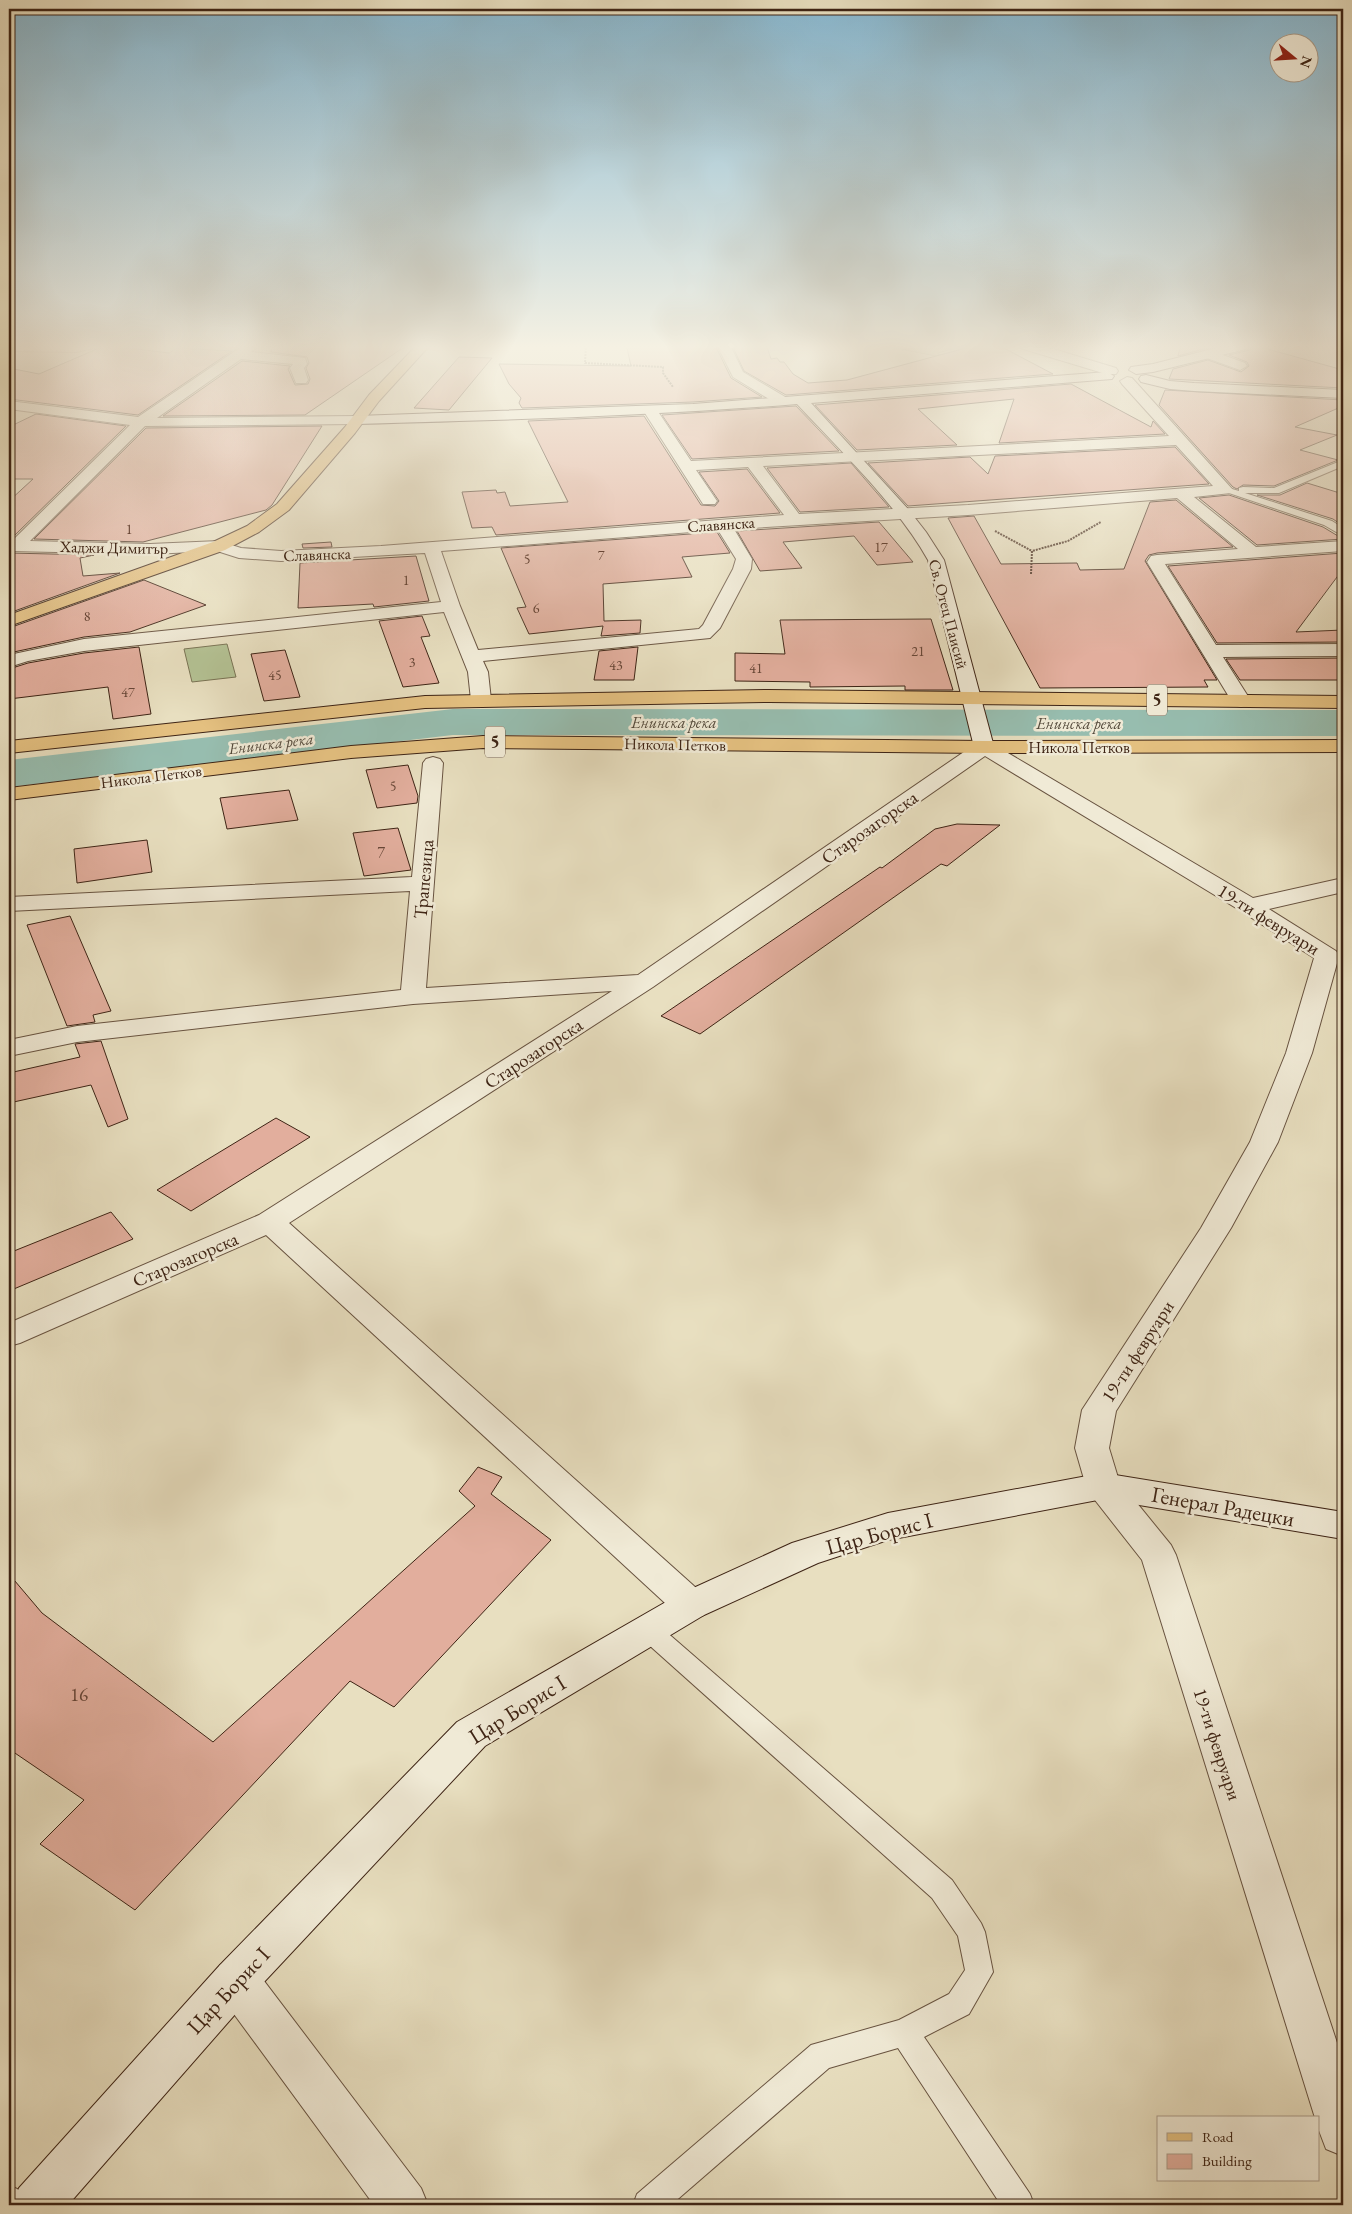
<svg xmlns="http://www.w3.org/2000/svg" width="1352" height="2214" font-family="'EB Garamond',serif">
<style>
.green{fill:#b4c294;stroke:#797354}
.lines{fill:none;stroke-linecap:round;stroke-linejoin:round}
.river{fill:#97bdaf;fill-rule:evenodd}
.building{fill:#e2ae9d;stroke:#3e2415}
.lane-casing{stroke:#685340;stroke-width:2}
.street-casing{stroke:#685340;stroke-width:2}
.secondary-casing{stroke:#3e2415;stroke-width:2}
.primary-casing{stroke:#3e2415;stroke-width:2}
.path{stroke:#3e2415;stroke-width:2;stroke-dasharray:2 1;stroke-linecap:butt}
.lane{fill:#f0ead6;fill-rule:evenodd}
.street{fill:#f0ead6;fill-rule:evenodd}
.secondary{fill:#f0ead6;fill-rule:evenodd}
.primary{fill:#e4c080;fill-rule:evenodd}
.labels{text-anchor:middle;stroke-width:5;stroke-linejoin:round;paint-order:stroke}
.far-number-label{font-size:14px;fill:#674637}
.far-street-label{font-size:16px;fill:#3e2415;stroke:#f0ead6}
.far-water-label{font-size:16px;font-style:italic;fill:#544a3c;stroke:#f0ead6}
.number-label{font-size:16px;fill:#674637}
.shield{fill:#f0ead6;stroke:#735f4f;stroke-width:1}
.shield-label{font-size:18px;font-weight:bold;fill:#3e2415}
.street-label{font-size:19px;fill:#3e2415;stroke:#f0ead6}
.near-number-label{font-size:19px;fill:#674637}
.near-street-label{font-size:22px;fill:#3e2415;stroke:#f0ead6}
</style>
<rect width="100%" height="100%" fill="#e8dfc0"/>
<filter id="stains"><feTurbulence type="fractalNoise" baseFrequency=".004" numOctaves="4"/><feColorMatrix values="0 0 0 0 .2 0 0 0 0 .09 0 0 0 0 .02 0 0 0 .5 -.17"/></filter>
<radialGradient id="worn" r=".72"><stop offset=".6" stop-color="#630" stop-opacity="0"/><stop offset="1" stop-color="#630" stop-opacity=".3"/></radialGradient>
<!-- green -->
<path class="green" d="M880 345H978L971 347 965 346 937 353 941 355 936 356Z
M227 644 236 677 192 682 184 649Z"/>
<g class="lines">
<!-- river -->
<path class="river" d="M453 709 1343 710V736L453 735 9 787V760Z"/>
</g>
<!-- building -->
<path class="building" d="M106 345 169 353 177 348 232 351 138 415 9 399V368L39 374Z
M272 345H407L305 415 163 416 242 361 290 366 288 369 295 385 308 384 310 379 306 368 309 363 307 357 271 352Z
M638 345H715L731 378 762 397 693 402 522 408 519 403 521 398 509 384 499 364 631 366 627 348H639Z
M732 345 767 347 771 359 777 358 780 362H784L793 374 808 383 847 380 977 345H998L1053 374 786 395 744 371Z
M1181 345H1219L1178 356Z
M1253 345 1343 370V388L1169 379 1173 369 1208 360 1241 372 1249 366 1247 362 1229 355 1250 350Z
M459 357 492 358 449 410 414 408Z
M1071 384 1151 427 1153 421 1165 434 999 443 1014 399 918 409 957 445 857 450 815 405Z
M1165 390 1343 400V406L1295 427 1337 435 1300 450 1338 460 1274 486 1243 485 1237 489 1233 487 1159 405Z
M796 406 839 451 692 459 662 415Z
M36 414 126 426 11 539H9V501L33 479H9V427Z
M644 416 701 505 715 506 719 501 699 472 747 469 780 513 496 535 492 527 472 528 462 492 496 490 497 493 505 492 510 506 568 502 528 421Z
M322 426 272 505 266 510 143 542 34 539 146 428Z
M1175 447 1209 484 908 506 868 463 970 457 988 474 995 456Z
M851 463 889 507 800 512 767 468Z
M1307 483 1343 494V526L1333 519 1257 495H1280Z
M1229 495 1323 527 1343 539 1257 545 1199 498Z
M1176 500 1233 547 1157 553 1149 555 1145 561 1217 680H1204L1208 687 1040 688 948 518 974 516 1001 564 1077 563 1080 570 1124 569 1150 502Z
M879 522 913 562 877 565 854 536 783 542 802 568 760 571 737 531Z
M717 532 730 553 682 557 692 577 603 584 604 621 641 620 640 633 601 636 603 626 529 634 517 608 526 607 501 548Z
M331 542 332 547 303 548 302 544Z
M9 553 94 555 80 558 83 576 120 573 9 613Z
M1343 553V569L1296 632 1343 630V642L1217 643 1168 566Z
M416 556 429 601 374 607 373 604 298 608 300 563Z
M144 580 206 605 130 632 84 637 9 653V628Z
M422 616 430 636 421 637 439 683 403 687 379 621Z
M931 619 953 690H905V686L810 687V682L735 681V653L785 654 780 620Z
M139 647 151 714 113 719 108 687 9 699V669L28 663 84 653Z
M638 647 634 680H594L599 651Z
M285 650 300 697 264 701 251 654Z
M1343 658V680H1240L1226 659Z
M408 765 418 796 417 803 377 808 366 770Z
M289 790 298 820 227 829 220 798Z
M957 824 1000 825 947 866 941 864 700 1034 661 1016 880 867 882 868 935 829Z
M398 828 411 870 364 876 353 833Z
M147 840 152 872 77 883 74 849Z
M70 916 111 1011 93 1015 95 1022 67 1026 27 925Z
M101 1041 128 1119 108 1127 91 1085 9 1103V1073L80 1057 75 1044Z
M276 1118 310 1137 191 1211 157 1190Z
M111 1212 133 1239 9 1291V1253Z
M478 1467 502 1477 491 1494 551 1540 394 1707 350 1681 135 1910 40 1844 84 1800 9 1749V1574L42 1613 213 1742 475 1506 459 1491Z"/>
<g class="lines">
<!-- lane casing -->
<g class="lane-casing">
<path id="lane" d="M87 345H104L77 352 9 351V347L77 348Z
M1343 460V466L1279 493H1245L1332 521 1343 528V536L1324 525 1220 490 1225 487 1239 491V488L1243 487 1274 488Z
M648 1620 656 1623 952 1880 981 1923 985 1932 993 1972 969 2014 924 2037 1030 2194 1034 2205H1001L898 2048 829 2068 671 2205H633L637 2194 811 2045 899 2020 949 1994 965 1970 958 1936 932 1898 640 1637 636 1630 640 1623Z
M9 2185 27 2194 31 2205H9Z"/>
</g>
<!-- street casing -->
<g class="street-casing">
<path id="street" d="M244 345H259L251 352 305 358 307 364 304 368 308 380 306 383H296L290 368 293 364 241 359 157 418 357 416 364 420 357 424 145 426 30 541 150 544 219 541 241 548 281 551 381 546 784 515 748 467 696 470 717 501 715 504H703L643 410 645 407H655L691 461 1169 436 1122 384 1120 381 1127 377 1132 378 1233 490 1231 493 1194 497 1256 547 1343 541V551L1165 564 1216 645 1343 644V656L1223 657 1251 701 1248 705 1241 707 1234 705 1147 562 1151 556 1157 555 1238 549 1177 498 968 515 734 529 752 559 751 569 720 628 710 638 483 661 488 672 491 700 488 704 481 706 474 704 471 700 468 672 444 612 84 651 28 661 9 667V655L84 639 441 602 425 553 281 561 239 558 217 551 150 554 9 551V541H12L130 425 9 409V401L138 417ZM1176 445 1213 486 968 505 799 514 763 466ZM718 530 736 559 733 569 703 625 699 629 478 650 460 606 441 551Z
M717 345H730L743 372 787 398 789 401 787 404H777L733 377Z
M1019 345H1040L1116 368 1118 371 1116 374H1106L1020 348Z
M1209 350 1245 363 1247 366 1240 370 1204 357 1203 354Z
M984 741 991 743 1253 898 1343 878V892L1269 909 1336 951 1339 956 1312 1053 1278 1142 1231 1228 1116 1411 1109 1448 1119 1481 1171 1545 1176 1555 1343 2061V2156L1326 2149 1318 2128V2118H1315L1142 1560 1091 1495 1086 1486 1075 1448 1082 1410 1201 1228 1250 1142 1286 1053 1314 958 1241 911 985 756 653 987 289 1223 704 1595 710 1605 704 1615 691 1620 678 1615 266 1235 20 1343 9 1346V1323L259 1215 612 991 413 1004 77 1042 9 1056V1040L77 1026 401 990 410 891 9 911V897L412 877 423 763 426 759 433 757 440 759 443 763 426 988 638 975 977 743Z
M236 1959 252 1965 421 2188 428 2205H374L220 1995 214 1980 220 1965Z"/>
</g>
<!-- secondary casing -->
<g class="secondary-casing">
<path id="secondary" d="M1228 345H1251L1250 348 1153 372 1136 374 1129 370 1131 367 1153 364Z
M1107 372 1114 376 1112 379 811 403 908 509 926 532 944 560 994 747 991 751 984 753 977 751 974 747 928 560C898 506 840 450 797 404 651 416 504 420 357 424L350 420 357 416 693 404Z
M1146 375 1170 381 1194 383 1343 390V398L1194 391 1170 389 1141 382 1139 379 1141 376Z
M1103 1473 1343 1512V1539L1103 1499 888 1540 818 1563 704 1615 485 1746 252 1995 68 2205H12L19 2188 220 1965 457 1722 678 1595 792 1543 888 1513Z"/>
</g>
<!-- primary casing -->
<g class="primary-casing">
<path id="primary" d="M417 345H430L379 401 355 433 289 510 259 532 225 550 9 626V615L213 542 247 526 277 504 345 427 369 395Z
M769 690 1343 696V708L769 702 425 708 9 753V741L425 696Z
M483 736 984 741 1343 740V752L984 753 483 748 351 758 9 800V788L351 746Z"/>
</g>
<!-- path -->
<path class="path" d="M367 345 390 347
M586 345 585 363 663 367V373L673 387
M902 350 927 345
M995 531 1032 551
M1031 574 1032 551 1068 541 1101 522"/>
<!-- lane -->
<use href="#lane" class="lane"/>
<!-- street -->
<use href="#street" class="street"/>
<!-- secondary -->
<use href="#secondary" class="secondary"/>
<!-- primary -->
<use href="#primary" class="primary"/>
</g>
<!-- sky -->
<linearGradient id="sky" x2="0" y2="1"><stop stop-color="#87b8d1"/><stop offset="0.53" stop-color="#f5f1e3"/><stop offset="1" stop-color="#f5f1e3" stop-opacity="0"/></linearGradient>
<rect width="1352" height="655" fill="url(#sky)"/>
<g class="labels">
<!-- far-number labels -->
<g class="far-number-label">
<text x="129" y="534">1</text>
<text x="881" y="552">17</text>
<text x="601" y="560">7</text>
<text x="527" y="564">5</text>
<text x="406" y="585">1</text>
<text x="536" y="613">6</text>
<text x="87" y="621">8</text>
<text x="918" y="656">21</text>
<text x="412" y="667">3</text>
<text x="616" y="670">43</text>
<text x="756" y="673">41</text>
<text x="275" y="680">45</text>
<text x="128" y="697">47</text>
<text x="393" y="791">5</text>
</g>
<!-- far-street labels -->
<g class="far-street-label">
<text transform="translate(721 524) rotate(-4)" y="6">Славянска</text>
<text transform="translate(114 547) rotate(1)" y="6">Хаджи Димитър</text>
<text transform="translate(317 554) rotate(-2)" y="6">Славянска</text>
<text transform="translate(949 614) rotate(75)" y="6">Св. Отец Паисий</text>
<text transform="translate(675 744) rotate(1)" y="6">Никола Петков</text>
<text x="1079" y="753">Никола Петков</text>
<text transform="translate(151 776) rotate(-7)" y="6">Никола Петков</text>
</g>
<!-- far-water labels -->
<g class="far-water-label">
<text x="674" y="728">Енинска река</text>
<text x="1079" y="729">Енинска река</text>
<text transform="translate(271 743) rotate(-7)" y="6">Енинска река</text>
</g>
<!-- number labels -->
<g class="number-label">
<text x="381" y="858">7</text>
</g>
<!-- shield labels -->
<g class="shield">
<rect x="1147" y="684.5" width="20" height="31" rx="4"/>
<rect x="485" y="726.5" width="20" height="31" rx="4"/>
</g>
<g class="shield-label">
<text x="1157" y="706">5</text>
<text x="495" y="748">5</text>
</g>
<!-- street labels -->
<g class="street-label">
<text transform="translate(869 827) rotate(-35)" y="7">Старозагорска</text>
<text transform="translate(423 879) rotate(-85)" y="7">Трапезица</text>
<text transform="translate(1269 919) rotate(32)" y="7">19-ти февруари</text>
<text transform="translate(533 1053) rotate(-33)" y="7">Старозагорска</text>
<text transform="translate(185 1259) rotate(-23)" y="7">Старозагорска</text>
<text transform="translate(1137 1351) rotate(-57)" y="7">19-ти февруари</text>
<text transform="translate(1218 1744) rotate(72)" y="7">19-ти февруари</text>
</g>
<!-- near-number labels -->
<g class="near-number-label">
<text x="79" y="1701">16</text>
</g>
<!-- near-street labels -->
<g class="near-street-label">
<text transform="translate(1223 1506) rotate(10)" y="8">Генерал Радецки</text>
<text transform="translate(879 1533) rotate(-15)" y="8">Цар Борис I</text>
<text transform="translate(517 1709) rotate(-32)" y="8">Цар Борис I</text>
<text transform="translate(228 1990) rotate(-47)" y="8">Цар Борис I</text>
</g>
</g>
<!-- margin -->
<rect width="1352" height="2214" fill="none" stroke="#e8dfc0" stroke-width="30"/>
<rect x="10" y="10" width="1332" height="2194" fill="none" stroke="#3e2415" stroke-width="2.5"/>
<rect x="15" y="15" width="1322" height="2184" fill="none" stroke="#3e2415"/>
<!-- legend -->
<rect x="1157" y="2116" width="162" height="65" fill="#f0ead6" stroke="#a99b89"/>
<rect x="1167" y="2133" width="25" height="8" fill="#e4c080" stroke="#a99b89"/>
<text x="1202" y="2142" font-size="15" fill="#3e2415">Road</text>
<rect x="1167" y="2154" width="25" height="15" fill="#e2ae9d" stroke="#a99b89"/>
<text x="1202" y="2166" font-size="15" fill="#3e2415">Building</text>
<!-- north arrow -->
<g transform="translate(1294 58) rotate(108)"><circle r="24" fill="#f0ead6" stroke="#a99b89"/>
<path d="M0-4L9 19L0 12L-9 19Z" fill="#8f2418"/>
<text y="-8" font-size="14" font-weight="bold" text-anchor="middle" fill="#3e2415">N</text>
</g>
<rect width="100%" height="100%" filter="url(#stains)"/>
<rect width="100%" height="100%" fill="url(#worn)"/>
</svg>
